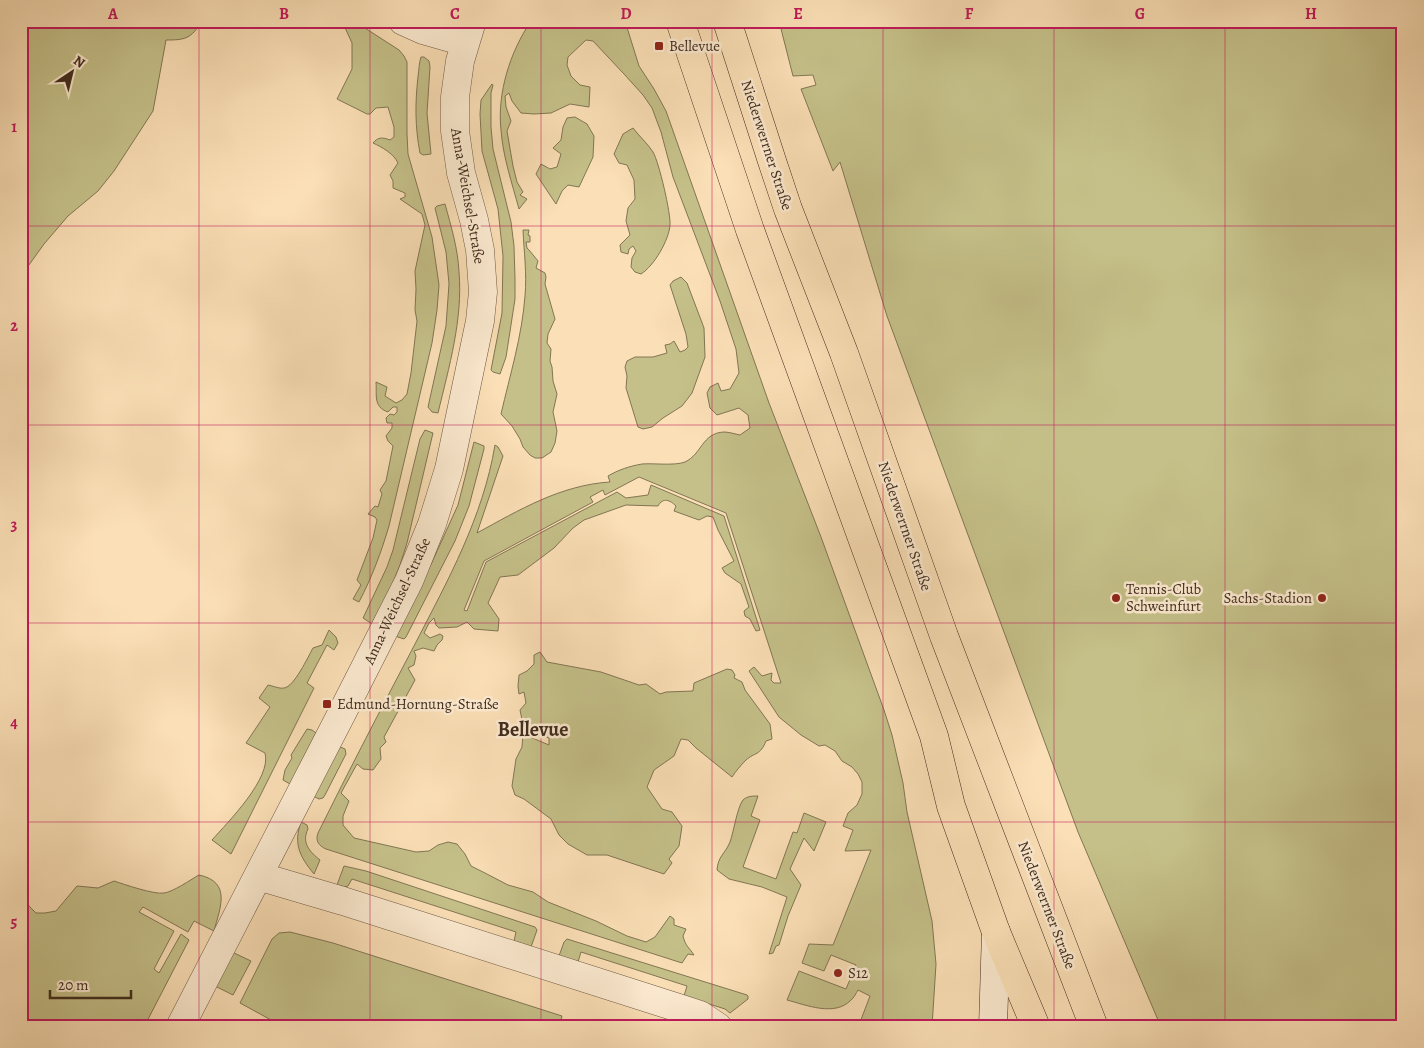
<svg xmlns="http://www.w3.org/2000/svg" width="1424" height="1048" font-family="Alegreya,serif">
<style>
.green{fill:#c5c089;stroke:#827654}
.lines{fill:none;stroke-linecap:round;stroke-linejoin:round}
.street-casing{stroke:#6f5944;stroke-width:29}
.secondary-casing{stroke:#402c1e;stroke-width:29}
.primary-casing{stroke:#402c1e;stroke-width:29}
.street{stroke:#fcead0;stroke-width:28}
.secondary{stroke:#fcead0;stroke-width:28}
.primary{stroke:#fbdfb6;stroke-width:28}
.grid{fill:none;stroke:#c2185b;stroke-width:1;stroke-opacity:0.55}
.poi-dot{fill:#8f2418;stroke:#fcead0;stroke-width:2}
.labels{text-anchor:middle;stroke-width:5;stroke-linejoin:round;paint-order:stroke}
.poi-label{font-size:15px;fill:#402c1e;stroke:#fcead0;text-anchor:start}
.street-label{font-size:15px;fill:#402c1e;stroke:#fcead0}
.district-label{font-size:20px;font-weight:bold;fill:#402c1e;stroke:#fcead0}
.neatline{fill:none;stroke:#c2185b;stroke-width:2}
.grid-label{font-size:16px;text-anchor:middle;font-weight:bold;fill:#c2185b}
</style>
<rect width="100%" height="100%" fill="#fbdfb6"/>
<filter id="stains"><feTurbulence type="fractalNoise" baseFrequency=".004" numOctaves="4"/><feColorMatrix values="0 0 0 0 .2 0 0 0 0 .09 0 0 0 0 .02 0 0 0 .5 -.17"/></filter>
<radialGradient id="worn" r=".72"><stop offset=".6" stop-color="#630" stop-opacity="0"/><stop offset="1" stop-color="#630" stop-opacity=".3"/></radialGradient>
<!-- green -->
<path class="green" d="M21 21H202C191 39 185 40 166 40L153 111 114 171 98 191 68 216 44 244 21 276Z
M342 21H354L399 50 404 56 407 62V134L408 154 432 237 439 285 437 310 432 343 389 526C381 553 372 577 359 602L353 599 361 585 357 580 373 538 377 520 375 517 368 514 375 506 378 507 382 494 380 490 386 481 393 446 388 441 386 436 392 428V423H387L386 418 390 414 394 415 397 412V407H393L388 412C373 407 377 395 376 382L387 387 385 396 396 403 402 400 407 394 411 373 417 321 415 310 416 289 415 271 425 225 422 214 400 199 405 197V193L393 188V181L390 175 398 163C394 154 382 147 373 143 378 137 382 137 390 140L394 137V127L388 107 376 108 370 114H367L337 99 352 69V43Z
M531 21H625L639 66 654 89 666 111 769 403 821 537 884 710 892 735 903 783 907 812 932 921 936 964 932 1027H860L859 1025 870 996 858 990C856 993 854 998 851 1000 835 1017 806 1005 787 1000L799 971 846 989 856 965 831 955 824 971 802 963 809 944 833 945 871 850 845 851 853 830 843 826 848 813 857 805 862 794V782L858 774 852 767 842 761 835 751 825 745 819 746 801 735 779 717 749 671 754 667 762 676 772 673 771 680 774 683H781L726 513 639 477 605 495 603 490 590 497 593 502 484 561 464 610 467 611 486 562 617 492 626 498 648 495 651 485 724 516 760 630 756 631 750 619 745 616 744 611 749 607 741 584 725 573 722 568 734 561 718 530 713 517 707 516 699 520 674 511 676 506C670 500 663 497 658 506L626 505 584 520 573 528 554 548 518 575 500 577 488 603 499 619 498 631 474 629 467 622 457 627 439 628 436 625 434 618 429 623 424 633 430 638 440 634 443 636 442 640 437 645 434 651 423 648 414 651 416 656 414 665 408 668 415 680 384 737 386 742 380 748 381 759 373 770 363 769 357 764 341 793 349 801 343 816V825L354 838 416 852 429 851 438 845 448 842 457 844 465 854 471 866 485 873 508 885 533 892 548 902 596 921 627 936 646 942 655 937 670 916 674 919V925L686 929 683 936C686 947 688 946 694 955L688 954 682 963 326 849C319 846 315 841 318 833 349 770 382 707 415 644 448 580 483 517 495 445L498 447 503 456 477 533C519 510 561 485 610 482L608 476C618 470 630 466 642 464 654 463 674 466 685 462 702 454 702 433 724 432 729 432 735 434 740 435L750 428 748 415 739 408 717 415 710 408 707 393 710 387 718 383 721 391 730 389 739 373 736 349 720 301 673 177 661 132 652 108 643 95 624 74 593 41 586 40 568 57 567 65 571 76 580 85 590 87 589 107 570 104 551 113 534 114 521 113 512 101 509 93 505 96 506 107 511 121 507 131 513 166 517 182 523 192 520 195 527 199 519 209C512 183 503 157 501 130 497 93 510 52 531 21Z
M779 21H1403V1027H1161L1078 832 887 316 840 162 833 171 801 89 816 85 813 75 793 76Z
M421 57H424L429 61 430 67 427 113 431 154 423 155 420 153C415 127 415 103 418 77 419 70 419 63 421 57Z
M492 84 493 85 491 93V127L493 149 511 222 514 246 515 279V299L506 357 500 374 493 372 491 370 502 313 503 256 498 209 482 151 480 114 481 100Z
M575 117 587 124 594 136 593 157 579 187 568 185 562 191 556 204 536 174 541 164 550 169 557 167 561 154 553 148 561 140 563 127 567 118Z
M633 128C639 136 648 144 653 152 659 162 671 214 670 225 669 240 654 266 641 274L635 272 631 267 632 258 636 251 633 246 629 249 628 254 621 252 620 245 630 235 626 221 628 208 635 199 634 180 627 165 619 163 614 154 623 134Z
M445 204C451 226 458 249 459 272 463 319 449 367 438 413L432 412 428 407 446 326 449 284 446 252 435 208 437 206Z
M523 230H529L528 235 530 236V242H526L527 248 529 250 538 261 536 268 545 273 546 277 545 284 555 319 548 334 547 343 551 349 550 361 552 367 553 381 557 394 553 412 557 431 555 443 551 452 542 458H535L530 455 523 447 520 439 512 426 501 414C510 375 522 336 525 296 527 274 524 252 523 230Z
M681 277 687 283 704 328 705 357 692 393 682 406 663 418 652 427 643 429 638 427 626 388 627 376 625 367 627 361 635 357H653L667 353 665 345 670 344 674 341 680 352 685 350 688 347 686 334 670 285 673 281Z
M425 430 433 433 407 543 400 565 389 592 372 624 363 618 364 616 387 567 393 550 420 439Z
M474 442 484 446V449L469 506 455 541 406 637 404 639 395 636 433 560 458 505Z
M329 630 336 637 338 643 334 650 327 645 307 683 314 688 231 854 212 840C228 822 272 778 265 753L246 743 270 707 259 698 268 685C273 686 280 689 284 688 294 687 308 657 313 648L322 645Z
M540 652 547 662 601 672 639 685 646 684 660 694 666 692 693 691 694 683 727 669 732 670 735 675 734 678 742 682 745 690 770 724 772 739 766 741C760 756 755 752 746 760 741 765 736 771 732 777L696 748 688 740 681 739 674 756 654 770 647 787 662 809 672 812 682 826 679 846 669 859 672 863 664 874 607 855H587L568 844 559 835 551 819 524 799 515 795 512 786 516 759 522 747 523 734 549 745V738L524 729 520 710 526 703 524 692 519 694 518 686 519 675 527 671 534 664V655Z
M307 729 312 730 316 733 290 784 283 780 285 770 292 758 291 755Z
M338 746 345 749 346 754 325 795 323 798 319 799 313 796Z
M758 796 751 816 760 820 743 867 776 879 793 832 797 833 804 813 826 822 814 851 804 838 790 869 801 885 788 916 779 945 776 946 773 953 769 954 787 897 762 887 729 879 717 870C718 856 725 854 730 842 734 831 737 808 743 800 747 796 753 796 758 796Z
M301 822 307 825 308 829C301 843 310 852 320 860L314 874C300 857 293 844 301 822Z
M344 866 366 871 535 927 537 930 531 947 514 941 516 932 352 879 348 886 345 887 337 885Z
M199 875C232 882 220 908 214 931L194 921 188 932 143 907 139 912 174 931 154 969 159 973 181 934 189 940 144 1027H21V901L26 900 29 906 36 913H45L56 911 77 886 98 888 114 881C123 884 155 895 164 893 173 892 190 880 199 875Z
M290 932 333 943 562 1016 559 1027H284L240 1003 272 939 279 933Z
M567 939 747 995 748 996V999L730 1013 725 1009 684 996 687 986 581 952 578 962 559 956 564 942Z
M232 952 251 961 233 995 215 986Z"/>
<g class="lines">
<!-- street casing -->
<g class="street-casing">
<path id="street" d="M403 21 423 30 465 42
M258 876 343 901 682 1009 700 1015 718 1027
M180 1027 343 711 409 581 432 524 449 469 480 321 483 292 480 250 474 220 461 173 455 131V97L460 61 472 21"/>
</g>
<!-- secondary casing -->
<g class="secondary-casing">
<path id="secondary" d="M993 1027 996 932"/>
</g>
<!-- primary casing -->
<g class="primary-casing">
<path id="primary" d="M680 21 750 230 934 736 951 806 996 932 1036 1027
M727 21 772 161 788 209 844 353 944 636 1094 1027"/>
</g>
<!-- street -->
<use href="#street" class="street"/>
<!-- secondary -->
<use href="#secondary" class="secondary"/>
<!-- primary -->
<use href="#primary" class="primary"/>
</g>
<!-- grid -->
<path class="grid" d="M199 21V1027M370 21V1027M541 21V1027M712 21V1027M883 21V1027M1054 21V1027M1225 21V1027M21 226H1403M21 425H1403M21 623H1403M21 822H1403"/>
<!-- markers -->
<g class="poi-dot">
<rect x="654" y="41" width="10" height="10" rx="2.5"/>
<circle cx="1116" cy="598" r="5"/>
<circle cx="1322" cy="598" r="5"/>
<rect x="322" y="699" width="10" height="10" rx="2.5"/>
<circle cx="838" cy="973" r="5"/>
</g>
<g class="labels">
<!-- poi labels -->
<g class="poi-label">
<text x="669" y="51">Bellevue</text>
<text x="1126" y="594">Tennis-Club<tspan x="1126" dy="17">Schweinfurt</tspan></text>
<text x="1312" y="603" text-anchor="end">Sachs-Stadion</text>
<text x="337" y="709">Edmund-Hornung-Straße</text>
<text x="848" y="978">S12</text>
</g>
<!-- street labels -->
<g class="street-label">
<text transform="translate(767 145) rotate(72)" y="5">Niederwerrner Straße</text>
<text transform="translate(468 196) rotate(80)" y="5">Anna-Weichsel-Straße</text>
<text transform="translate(905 526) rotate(71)" y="5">Niederwerrner Straße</text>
<text transform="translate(397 601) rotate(-65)" y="5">Anna-Weichsel-Straße</text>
<text transform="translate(1047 905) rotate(69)" y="5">Niederwerrner Straße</text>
</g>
<!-- district labels -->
<g class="district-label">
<text x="533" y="736">Bellevue</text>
</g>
</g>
<!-- margin -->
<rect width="1424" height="1048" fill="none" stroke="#fbdfb6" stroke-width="55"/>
<!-- north arrow -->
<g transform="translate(72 72) rotate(35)" stroke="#fcead0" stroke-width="4" paint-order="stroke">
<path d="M0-4L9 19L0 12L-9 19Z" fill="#402c1e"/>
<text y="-8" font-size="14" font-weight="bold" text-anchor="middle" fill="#402c1e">N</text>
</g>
<!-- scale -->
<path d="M50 990v8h81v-8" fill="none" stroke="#402c1e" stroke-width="2.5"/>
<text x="58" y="990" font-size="15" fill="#402c1e" stroke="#fcead0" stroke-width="4" paint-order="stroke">20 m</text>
<rect x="28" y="28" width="1368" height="992" class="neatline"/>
<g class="grid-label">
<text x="113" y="19">A</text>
<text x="284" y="19">B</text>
<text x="455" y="19">C</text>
<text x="626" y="19">D</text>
<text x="798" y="19">E</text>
<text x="969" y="19">F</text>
<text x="1140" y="19">G</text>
<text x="1311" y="19">H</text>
<text x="14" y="132">1</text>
<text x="14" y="331">2</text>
<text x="14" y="530">3</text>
<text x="14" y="728">4</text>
<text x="14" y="927">5</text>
</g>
<rect width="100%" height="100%" filter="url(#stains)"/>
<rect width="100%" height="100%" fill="url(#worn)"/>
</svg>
